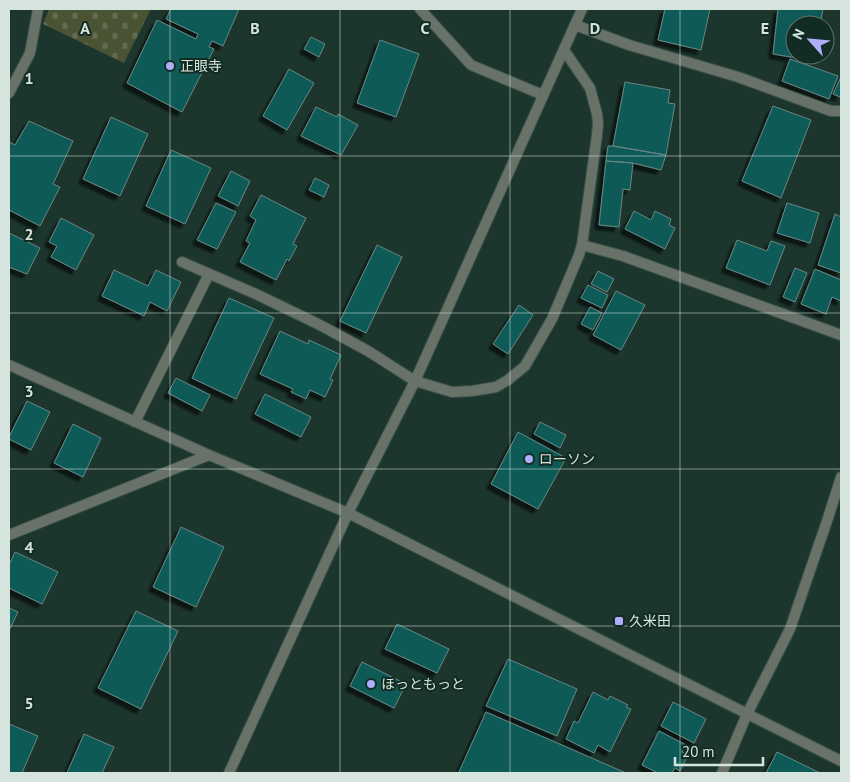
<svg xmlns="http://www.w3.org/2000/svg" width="850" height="782" font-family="'PT Sans','Noto Sans JP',sans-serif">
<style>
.cemetery{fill:url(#cemetery-stones)}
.building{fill:#105a57;stroke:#678785;filter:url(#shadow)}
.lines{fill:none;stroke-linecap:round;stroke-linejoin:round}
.service-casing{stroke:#3a5249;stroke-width:12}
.minor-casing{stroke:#3a5249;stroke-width:12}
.tertiary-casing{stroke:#3a5249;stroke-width:12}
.service{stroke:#697269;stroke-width:10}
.minor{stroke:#697269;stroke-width:10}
.tertiary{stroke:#697269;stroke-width:10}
.grid{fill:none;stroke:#d5e4dd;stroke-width:1;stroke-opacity:0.55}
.poi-dot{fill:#aeaefa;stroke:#132c23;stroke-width:2}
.labels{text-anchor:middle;stroke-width:4;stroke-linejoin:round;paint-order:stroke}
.poi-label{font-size:14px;fill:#d5e4dd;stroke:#132c23;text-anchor:start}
.grid-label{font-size:16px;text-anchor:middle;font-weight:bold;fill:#d5e4dd;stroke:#132c23;stroke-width:4;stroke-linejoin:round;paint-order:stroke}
</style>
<defs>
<pattern id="cemetery-stones" width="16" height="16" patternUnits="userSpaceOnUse" patternTransform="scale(1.25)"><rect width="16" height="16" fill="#4a5333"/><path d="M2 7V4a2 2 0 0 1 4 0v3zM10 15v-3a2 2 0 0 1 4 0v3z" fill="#636c50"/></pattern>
<filter id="shadow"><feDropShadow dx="-4.5" dy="4.5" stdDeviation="1" flood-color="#0009"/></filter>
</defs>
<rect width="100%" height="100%" fill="#1d362d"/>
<!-- cemetery -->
<path class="cemetery" d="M49 9H151L124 63 43 24Z"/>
<!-- building -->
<path class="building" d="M171 9H239L223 46 212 41 209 47 214 49 182 112 127 83 157 20 196 39 198 34 166 19Z
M665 9H710L701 50 658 40Z
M778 9H823L820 25H795V55H816L815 61 773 54Z
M311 37 325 44 319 57 304 49Z
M380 40 419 54 396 117 357 103Z
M790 59 838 76 829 99 782 81Z
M289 69 314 83 287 130 263 116Z
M841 77V96L840 97 833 94Z
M625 82 670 90 668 103 675 104 666 155 613 146Z
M773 106 811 120 781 198 742 181Z
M316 107 337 117 338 114 358 125 341 155 301 136Z
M111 117 148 134 120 196 83 179Z
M29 121 73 141 53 184 60 187 40 226 9 210V142L15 145Z
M608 146H613L666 155 661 170 633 163 606 161Z
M171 150 211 168 185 224 146 206Z
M606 161 633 163 630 190 623 189 619 227 599 225Z
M231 171 250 181 238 206 218 196Z
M315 178 329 185 324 197 309 190Z
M261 195 306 218 293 244 297 246 289 261 287 259 276 280 240 262 250 243 246 241 256 220 250 216Z
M216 203 236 212 217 249 197 240Z
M787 203 819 213 810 243 777 233Z
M634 211 651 220 655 211 671 219 669 225 675 228 665 249 625 229Z
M835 214 841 217V273L818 265Z
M61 218 94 235 76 270 51 257 57 246 49 242Z
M9 233 40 248 27 274 9 267Z
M737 240 767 251 771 241 785 246 770 285 726 268Z
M377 245 402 257 366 333 340 321Z
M795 268 807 273 795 302 783 297Z
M815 269 841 280V301L832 297 826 314 801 304Z
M114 270 148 286 156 270 181 282 167 311 150 302 144 316 102 296Z
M598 271 614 279 607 292 591 284Z
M588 285 608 295 602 308 581 298Z
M616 291 645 305 621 350 593 335Z
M229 298 274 318 236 399 192 378Z
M519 305 533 315 508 354 493 344Z
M590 307 602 313 593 330 581 324Z
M280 331 308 344 309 340 341 355 330 379 333 380 325 397 310 390 306 399 291 392 293 389 260 374Z
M176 378 210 395 202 411 168 393Z
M265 394 311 417 301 437 255 414Z
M27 401 50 412 31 450 9 439V437Z
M540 422 566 435 560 448 534 434Z
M73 424 101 438 83 477 54 463Z
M518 432 566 458 538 509 491 484Z
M181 527 224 547 196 607 153 587Z
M15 552 58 572 42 604 9 588V565Z
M9 608 18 612 9 631Z
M136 611 178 631 141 709 98 688Z
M397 624 449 649 437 673 385 649Z
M508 659 577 689 557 736 486 706Z
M362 662 406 684 394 708 350 686Z
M593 692 608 700 610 696 628 705 626 707 631 709 610 752 598 745 594 753 566 739 574 721 578 723Z
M673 702 706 719 694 743 661 726Z
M486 712 626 773H463L459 772Z
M9 724 38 736 22 773H9Z
M659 731 686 745 682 752 688 755 680 771 675 768 672 773H658L642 765Z
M84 734 114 747 102 773H67Z
M777 752 820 773H766Z"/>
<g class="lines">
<!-- service casing -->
<g class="service-casing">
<path id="service" d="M182 262 258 295 320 325 368 351 415 381
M181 330 209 274"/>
</g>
<!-- minor casing -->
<g class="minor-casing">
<path id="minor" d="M420 9 471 65 543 95
M575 25 629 45 738 77 831 111H841
M9 93 30 53 38 9
M582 245 623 256 841 335
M415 381 452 392 472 391 496 387 508 380 525 366 552 319 579 255 582 245 597 135 598 123 597 114 590 88 564 50
M135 422 181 330
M9 535 209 455
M722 773 747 714 790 629 828 518 841 477"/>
</g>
<!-- tertiary casing -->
<g class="tertiary-casing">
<path id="tertiary" d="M9 365 209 455 348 513 841 761
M229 773 348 513 415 381 582 9"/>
</g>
<!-- service -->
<use href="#service" class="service"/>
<!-- minor -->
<use href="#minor" class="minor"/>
<!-- tertiary -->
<use href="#tertiary" class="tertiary"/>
</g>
<!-- grid -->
<path class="grid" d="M170 9V773M340 9V773M510 9V773M680 9V773M9 156H841M9 313H841M9 469H841M9 626H841"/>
<!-- markers -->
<g class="poi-dot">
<circle cx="170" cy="66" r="5"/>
<circle cx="529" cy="459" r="5"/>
<rect x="614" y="616" width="10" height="10" rx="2.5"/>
<circle cx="371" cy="684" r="5"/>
</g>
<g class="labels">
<!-- poi labels -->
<g class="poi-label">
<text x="180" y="71">正眼寺</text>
<text x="539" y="464">ローソン</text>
<text x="629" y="626">久米田</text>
<text x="381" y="689">ほっともっと</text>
</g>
</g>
<g class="grid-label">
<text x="85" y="34">A</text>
<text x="255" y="34">B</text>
<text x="425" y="34">C</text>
<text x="595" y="34">D</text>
<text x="765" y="34">E</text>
<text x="29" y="84">1</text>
<text x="29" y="240">2</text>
<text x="29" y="397">3</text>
<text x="29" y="553">4</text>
<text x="29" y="709">5</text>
</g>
<!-- border -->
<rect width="850" height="782" fill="none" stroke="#d5e4dd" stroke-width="20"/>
<!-- north arrow -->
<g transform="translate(810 40) rotate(297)"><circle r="24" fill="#132c23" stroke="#61766d"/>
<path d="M0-4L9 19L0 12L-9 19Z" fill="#aeaefa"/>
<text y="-8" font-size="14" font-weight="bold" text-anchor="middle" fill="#d5e4dd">N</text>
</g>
<!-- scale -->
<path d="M675 757v8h88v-8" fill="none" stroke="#d5e4dd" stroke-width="2.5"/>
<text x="682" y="757" font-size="15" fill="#d5e4dd" stroke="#132c23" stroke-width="4" paint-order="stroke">20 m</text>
</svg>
